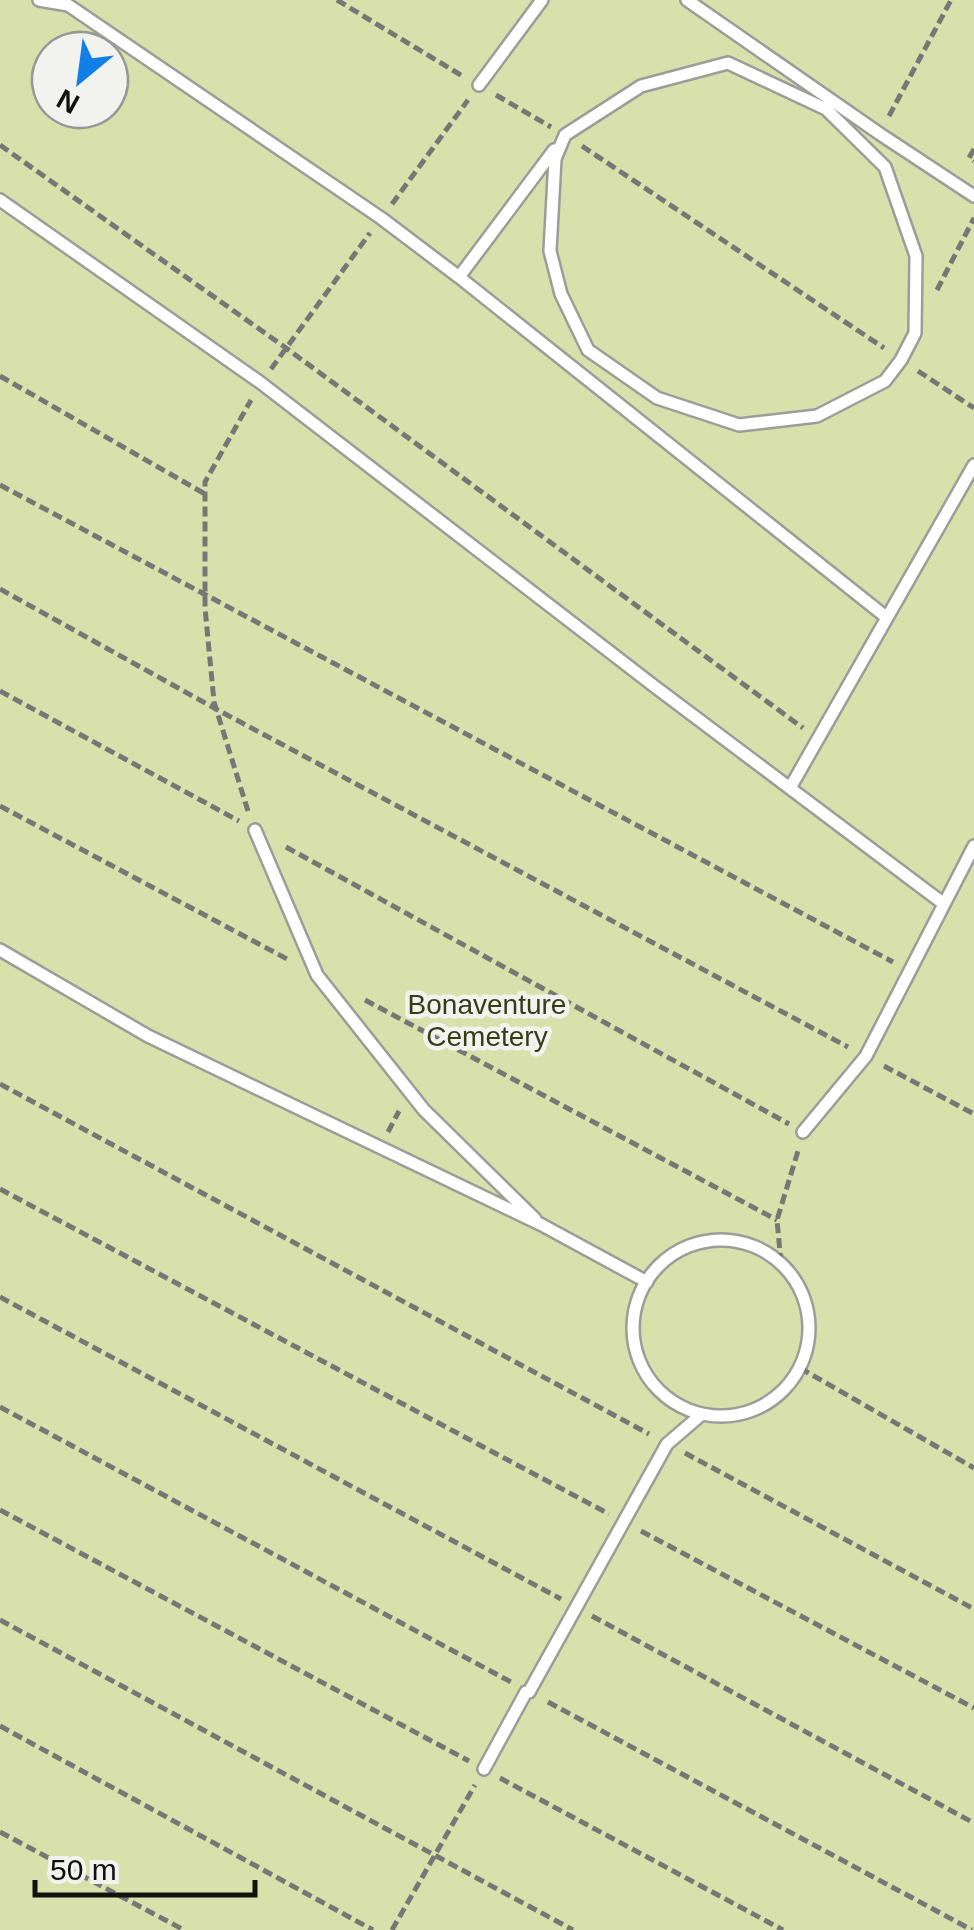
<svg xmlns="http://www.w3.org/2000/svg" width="974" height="1930" font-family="Arial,sans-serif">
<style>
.green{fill:#d8e1ab;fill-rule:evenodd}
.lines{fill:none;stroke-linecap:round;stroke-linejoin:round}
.lane-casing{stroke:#9c9d99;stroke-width:16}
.path{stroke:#777775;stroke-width:5;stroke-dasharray:10 5;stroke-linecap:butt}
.lane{stroke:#fff;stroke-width:11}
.labels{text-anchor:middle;stroke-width:9;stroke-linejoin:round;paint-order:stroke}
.park-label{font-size:28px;fill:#373c17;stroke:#f2f2ee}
</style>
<rect width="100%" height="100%" fill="#f2f2ee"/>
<!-- green -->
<path class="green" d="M0 0H974V1930H0ZM50 50H110V110H50Z"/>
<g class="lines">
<!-- lane casing -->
<g class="lane-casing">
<path id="lane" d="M39 0 68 5 381 218 459 277
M687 0 880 134 974 196
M728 63 826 109 885 167 916 256 915 333 901 360 885 381 817 416 739 425 657 398 588 350 561 294 550 251 555 159 565 135 641 86Z
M479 85 542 0
M554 150 459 277 886 617
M0 200 261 383 654 686 944 904
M790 788 974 465
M255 830 317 975 424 1110 535 1219
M0 950 148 1036 542 1225 647 1282
M803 1132 866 1056 974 846
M633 1328a88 88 0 1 1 176 0a88 88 0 1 1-176 0Z
M484 1769 526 1692H529L667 1444 702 1414"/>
</g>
<!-- path -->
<path class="path" d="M337 0 464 77
M496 95 551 127
M889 116 951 0
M0 145 286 348 803 728
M582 146 884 348
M974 149 969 158 974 161
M392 204 468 100
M937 290 974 218
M271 369 370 233
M918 371 974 408
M0 376 205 494
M0 485 893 962
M0 589 216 709 848 1047
M0 691 239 821
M0 806 289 960
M248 811 214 702 205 608V482L251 400
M286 847 789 1124
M365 1000 777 1220
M884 1066 974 1114
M0 1084 649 1434
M388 1132 399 1111
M0 1189 609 1514
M781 1263 777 1220 798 1151
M0 1297 561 1599
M800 1368 974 1468
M0 1407 511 1682
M685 1453 974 1609
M0 1510 469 1761
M641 1531 974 1708
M592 1616 974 1823
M0 1620 573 1930
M548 1702 972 1930
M0 1726 373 1930
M500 1778 783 1930
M0 1832 184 1930
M392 1930 475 1785"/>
<!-- lane -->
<use href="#lane" class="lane"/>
</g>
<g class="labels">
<!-- park labels -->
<g class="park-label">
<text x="487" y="1014">Bonaventure<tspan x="487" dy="32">Cemetery</tspan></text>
</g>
</g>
<!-- north arrow -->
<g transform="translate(80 80) rotate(209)"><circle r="48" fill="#f2f2ee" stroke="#989895" stroke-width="2.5"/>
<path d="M0-8L18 38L0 25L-18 38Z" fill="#127fe6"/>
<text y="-15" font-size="28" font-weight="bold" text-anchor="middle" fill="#111110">N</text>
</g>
<!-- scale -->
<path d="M35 1880v15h220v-15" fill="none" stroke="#111110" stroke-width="5"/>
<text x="50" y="1880" font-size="30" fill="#111110" stroke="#f2f2ee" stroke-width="8" paint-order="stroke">50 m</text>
</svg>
